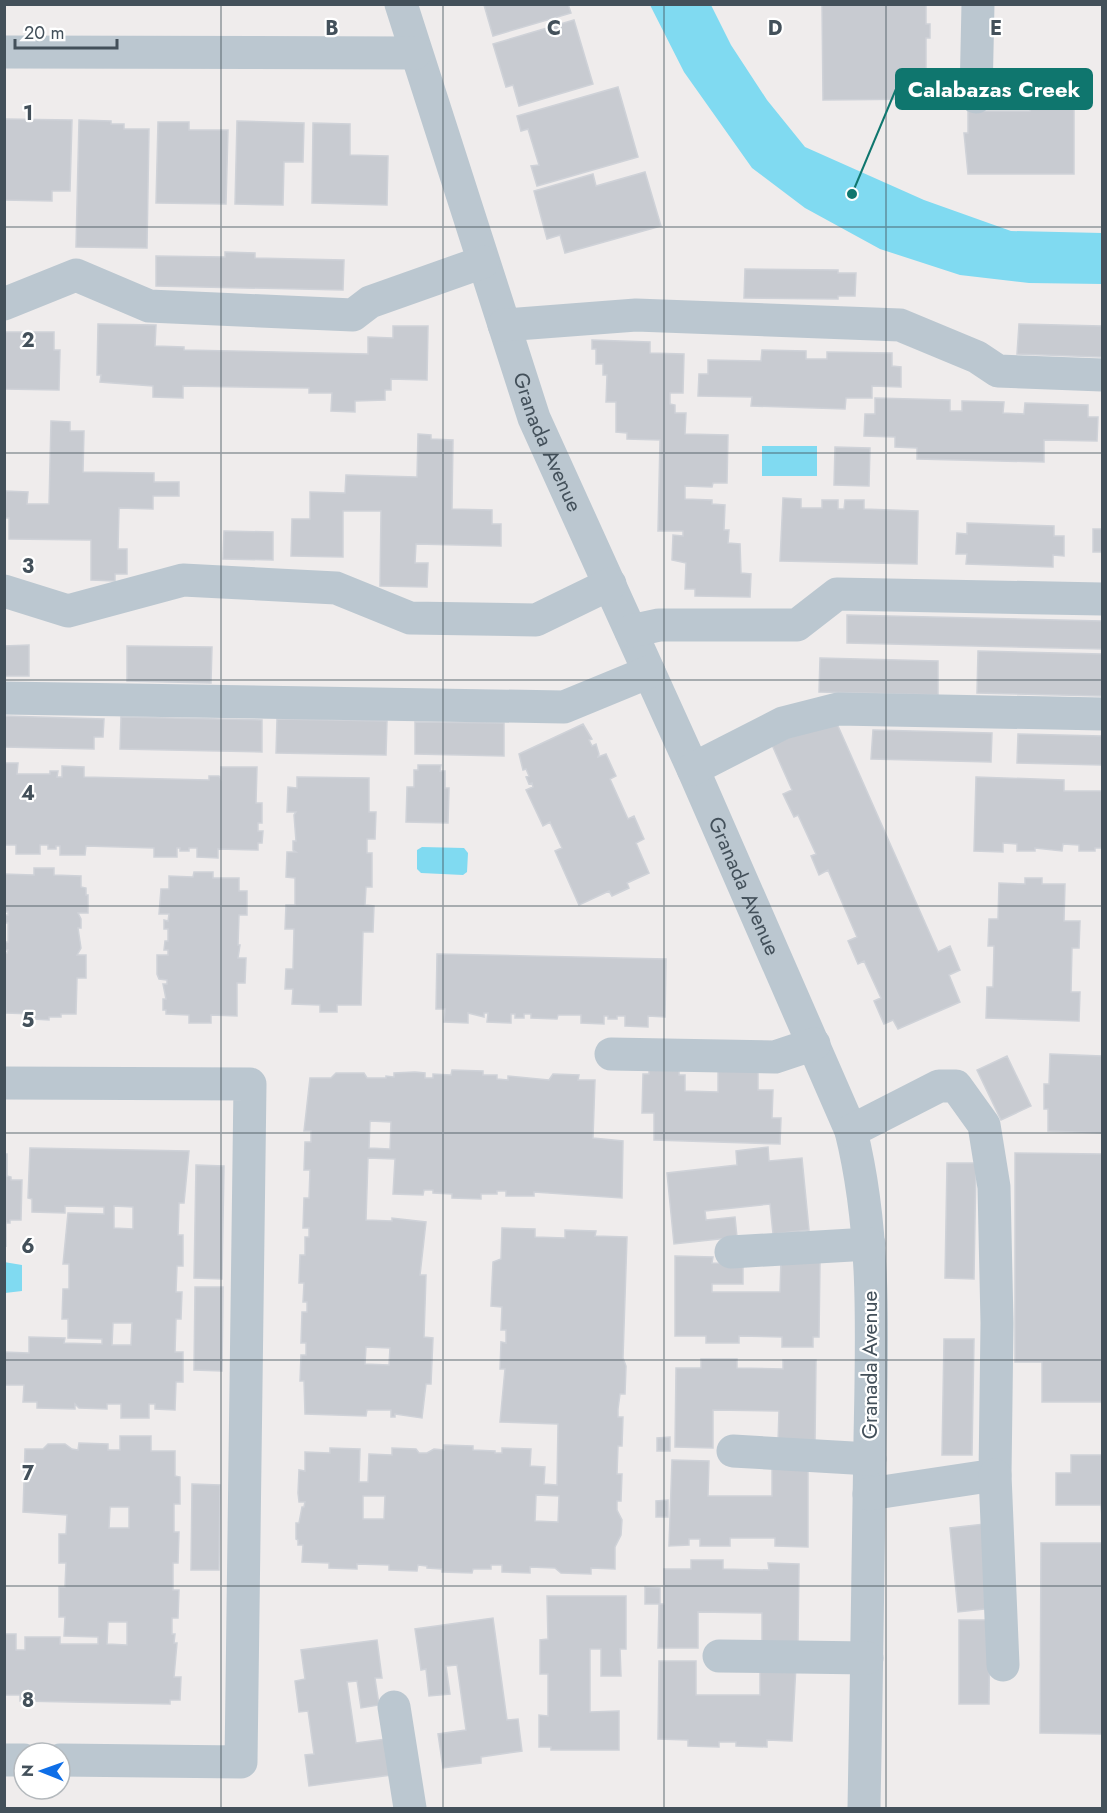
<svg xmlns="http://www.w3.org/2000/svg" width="1107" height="1813" font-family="Jost,sans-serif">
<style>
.water{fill:#80daf1}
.building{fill:#c8cbd1;stroke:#cfd2d8;stroke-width:1.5;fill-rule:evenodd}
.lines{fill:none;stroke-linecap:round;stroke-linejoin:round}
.minor{stroke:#bbc7d0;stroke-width:33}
.grid{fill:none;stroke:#43505a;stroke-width:1.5;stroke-opacity:0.55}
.labels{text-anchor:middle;stroke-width:4.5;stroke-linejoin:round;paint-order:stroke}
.street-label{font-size:21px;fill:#43505a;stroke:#fff}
.grid-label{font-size:20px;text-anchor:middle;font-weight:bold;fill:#43505a;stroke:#fff;stroke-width:4.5;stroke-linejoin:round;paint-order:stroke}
.leader{fill:none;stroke:#0f766e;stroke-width:2}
.callout-dot{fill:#0f766e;stroke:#fff;stroke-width:2}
.callout{fill:#0f766e;stroke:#0f766e;stroke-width:2}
.callout-label{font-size:22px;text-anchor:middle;font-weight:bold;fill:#fff}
</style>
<rect width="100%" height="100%" fill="#efecec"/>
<!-- water -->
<path class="water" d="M650 5H711L731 45 767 100 805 147 924 200 1011 231 1102 233V284L1029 283 960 275 880 249 805 208 752 168 684 72Z
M762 446H817V476H762Z
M422 847 464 848 468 853 467 872 463 875 421 873 417 869V850Z
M4 1262 22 1265V1291L5 1293Z"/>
<!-- building -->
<path class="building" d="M568 4 571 13 493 36 484 5Z
M822 4H926V24H930V38H926V76H930L931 89 926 90V99L823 100Z
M574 20 593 84 519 106 513 85 506 87 493 44Z
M1030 72H1074V174H968L964 133H968V111H1030Z
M618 87 638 157 537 186 531 166 539 165 528 129 521 131 517 116Z
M4 119 72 120 70 191H52V201L4 200Z
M79 120 111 121V124H124V129H149L147 248 76 247Z
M237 121 304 123 303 162H284L283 205 235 204Z
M158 122H189V130H228L226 204 156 203Z
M313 123 350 124V155L388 156 387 205 312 203Z
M645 172 661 226 565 253 560 235 547 239 534 191 593 174 596 186Z
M225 252 255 253V258L344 260 343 290 156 286V256L225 257Z
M745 269 838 270V273H856L855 296H838V299L744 298Z
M98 324 156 325 155 346 184 347V350L368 354V337L393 338V326H428L427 380 391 379V390H385V400L355 401V412L331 411 332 393H309V388L183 386V398L153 397V386L100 382 101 375H97Z
M1019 324 1102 326V357L1017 354Z
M4 332H54V350H60L59 390 4 389Z
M592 340 650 342V353L684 354 683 393H670V404L675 405V413H686L685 434 728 435 727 483H713L712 487 685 486V499L712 500V504L725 505 724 530H729L728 543 740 544 741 573 751 574 750 597 695 596V589H685L686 563 672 560 673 535 683 536V531H658L660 440 627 439V433L616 432V402H606L607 375H603V364H596V349H592Z
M762 350 806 351V359H827V352L892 353V366L901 367V387L872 386V398H846L845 409 751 406 752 397 698 396 699 374H708V360L761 361Z
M875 398 950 400V411H962V401L1004 402 1003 413 1024 414 1025 403 1088 405V417H1098L1097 441 1044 440V462L917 459V448L895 447V437L864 436 865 414H875Z
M51 421 70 422V431H84L83 472 154 473V482H179V496H153V509L119 508 118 549H127V574H115V581L91 580V540L9 539V518H5L6 491 28 492 27 504H49Z
M418 434 431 435V439L453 440 452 509 492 510V524H501V546L416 544 415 563H428L427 587 380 586 381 511H343V557L291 556 292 519H310V492L345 493 346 475 417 477Z
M835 447 870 448 869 486 834 485Z
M783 498 801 499V508H822V500H838V509H844L845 500H864V509L918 511 917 564 780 561Z
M967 523 1054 526V536H1064V556L1053 555V567L966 564 967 554H956L957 533 967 534Z
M1093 529H1102V564V552H1093Z
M224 531 273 532V560L223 559Z
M847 615 1102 621V649L847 643Z
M29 645V676H4V646Z
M127 646 212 647 211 683 127 681Z
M978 651 1102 654V696L977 693Z
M820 658 938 661V695L819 692Z
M4 716 104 719 103 737H94V749L4 747Z
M121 717 262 720V752L120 749Z
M834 717 938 952 950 946 960 970 949 975 960 1002 898 1029 893 1020 884 1024 874 1001 881 998 864 961 858 964 848 941 857 937 828 870 819 875 811 856 816 854 798 815 794 817 783 794 792 790 772 745Z
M277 719 387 721 386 755 276 753Z
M415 722 504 723V756L415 754Z
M583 724 592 739 589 740 592 746 596 744 599 754 598 757 606 754 616 776 610 779 628 819 634 816 644 839 636 843 649 873 627 883 629 888 612 896 609 891 579 905 555 851 562 848 550 822 543 826 526 790 533 787 532 783 529 784 526 777 529 776 526 769 523 770 519 754Z
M873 730 992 733 991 762 871 759Z
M1018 734 1102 736V765L1017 763Z
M4 763H18L17 774H50V771H58L57 777H62V766L84 767V777L209 780V776H219L221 779V767H257L256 803H262V823H258V831H263L262 843H258V850L218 849V858L197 857V848H189V851H180V848H177V857H154V848L86 846 85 855H60V846H56V849H48V845H40V854H16V845H4Z
M418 765H441L440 771H445V788H449L448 823 406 822 407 787H414V770H418Z
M297 777 369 778V812H376L375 839H367V853H372V887H366L365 905 374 906 373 932H363L361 1005H337V1012H320V1005L292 1004 293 989H285L286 969H293L294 929H285L286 905H295V878L286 877 287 852H296L293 850V841H296L294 815 296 812H287L288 787 297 788Z
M976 777 1064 780V791H1102V848H1095V851H1079V845L1063 844 1062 851 1035 848V851H1017V844L1003 843V852L974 851Z
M34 868H54V875L81 876V887L86 888V895H88V913H78L81 919V928H78L81 948 77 955H86V978H77L76 1014H61V1017H49V1020L33 1019V1014L6 1013 4 953H7L8 950H4V942H8V923H5V915H8V912H4V874L34 875Z
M194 872H213V878H239V891H247V915H239L238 945H240L238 958H246L245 983H237V1016L211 1015V1023H189V1015L166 1014V1010H163V999H166L163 984H167V980L159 979 157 974V955H168V950H164L165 941H168V929H164V920L168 921 169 914H159L161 889H169V876L193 877Z
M1025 878H1042V884H1065L1064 921H1080L1079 948H1072L1071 992H1080L1079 1021 986 1018 987 987H993L994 946H988L989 919H998L999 883 1025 884Z
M437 954 666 959 665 1017 648 1016V1027L625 1026V1016H617V1019H608V1016H604V1024L581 1023V1015H558L557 1019 531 1018V1014H524V1018H515V1014H511V1023L487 1022 488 1013H484V1017L468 1013V1023L444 1022 445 1009H436Z
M1050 1054 1102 1056V1133L1048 1131V1109H1044V1084H1049Z
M1007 1056 1031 1106 1001 1120 977 1070Z
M718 1060 758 1061V1090H773L772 1118H781L780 1144 654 1140V1113H642L643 1074H649V1062H679V1075H685V1091L718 1092Z
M452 1070 483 1071V1075H497V1079L508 1080V1076L549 1080 553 1074 579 1075 578 1080H595L593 1138 623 1141 622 1198 534 1192V1196H506V1191H497V1194H481V1199L452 1198V1194L433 1193V1190H424L423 1195 393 1194 395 1159 368 1158 366 1220 392 1221V1218L426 1222 420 1275H426L424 1337 433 1338 431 1384H426L422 1418 395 1414V1417H391V1410H367L366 1416 305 1414 304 1381H300L301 1355H306V1343H301L302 1312H307V1302H303L304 1283H299L300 1255H305V1237H309V1228H303L304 1198H309L310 1170H304L305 1142H311V1131H304L310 1078H331L336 1073H364L367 1078H386V1076L394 1077V1073L415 1072 425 1073V1078H433V1074L451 1075ZM370 1121 391 1122 390 1149 369 1148ZM366 1347 390 1348 389 1365 365 1364Z
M768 1147 769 1161 802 1158 809 1230 773 1234 770 1204 705 1211 706 1220 735 1217 737 1237 674 1244 667 1173 737 1165 736 1151Z
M30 1148 189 1151 184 1203H179L178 1235H183V1266H177L176 1292H182L181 1319H176L175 1352H183V1382H176L175 1410 155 1409V1404H149V1418H121V1404H107V1409L79 1408 75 1404V1409L37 1408V1402H23L24 1385H4V1352L29 1353V1337L65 1338 64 1343 102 1344V1339L68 1338V1319H62L63 1289H69V1264H63L68 1213 104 1214V1207L65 1206V1213L32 1212V1199L28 1198ZM114 1206 133 1207V1229L114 1228ZM113 1323H132L131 1345H112Z
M1015 1153 1102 1154V1402H1042V1362H1015Z
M4 1154H7V1176L11 1177V1180H22L21 1220H10V1223H6V1247Z
M947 1163H976L974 1279 945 1278Z
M196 1165 224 1166 222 1279 194 1278Z
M502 1228 535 1229V1237L565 1238V1230L596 1231 595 1236 627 1237 623 1358 626 1366 625 1394H620L618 1409V1417H623L622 1446H618L617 1474H622L621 1501H617V1510L622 1520 621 1535 615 1547V1569L591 1568V1574L561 1573 555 1568 530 1567V1573L502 1572V1565H491V1569H473L472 1573 442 1572V1569L427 1568V1566L418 1565 417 1571 389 1570V1565L357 1564V1569L329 1568V1563L302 1562 303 1545H298V1540L296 1539V1523H299L302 1507H304L305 1502H299L298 1493 299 1470 305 1471V1452L330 1453V1448L360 1449 359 1482H368L369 1454 392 1455V1448L416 1449 419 1453H427L434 1449 444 1450V1445L473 1446V1450L495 1451V1453H502V1448L531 1449 530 1466 545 1467 544 1484 557 1485 558 1424 500 1422 505 1369H500L501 1342 506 1343V1330H501L502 1307 491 1306 493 1262 501 1259ZM536 1495 559 1496 558 1522 535 1521ZM363 1496H385L384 1519H363Z
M675 1256 713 1257 712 1263 743 1264V1284H712V1292H780L781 1260 820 1261 819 1337H813V1347H782V1337L739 1336V1343H706V1336H675Z
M195 1287H223L222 1371 194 1370Z
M944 1339H974L972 1455H942Z
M701 1359H737V1368L783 1369V1360H816L815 1443H778L779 1411 713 1410V1448L675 1447 676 1368H701Z
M120 1436H151V1451H175V1476L180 1477V1504H174V1532H179L178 1563H173V1590H179L178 1618H172V1634H175L174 1643H177L174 1677H181L180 1700H170V1704L20 1701V1695H4V1634H16V1650H25V1637H60V1644H98V1637L64 1636 65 1617H59V1587H65L66 1563H59V1534H66L67 1515 23 1512 25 1449H43L48 1444H65L72 1449 78 1450 79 1443 108 1444V1450H120ZM110 1507H129V1528H109ZM108 1622H127V1645L107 1644Z
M670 1437V1451H657V1438Z
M1071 1455H1102V1517L1101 1505H1056V1473H1071Z
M672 1460 709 1461 708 1496H772V1463L808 1464V1547L775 1546V1538H730V1546H700V1539H689V1545L669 1546Z
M192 1484 220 1485 219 1570H191Z
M668 1500V1517H656V1501Z
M984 1524 993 1608 958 1612 950 1528Z
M1041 1543H1102V1734L1040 1733Z
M691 1560H723V1569L769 1570 768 1563 799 1564 798 1642H762V1613L698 1612V1648H658L659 1604H664V1569H691Z
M645 1587 660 1588V1604H645Z
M547 1596H626V1649H620L621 1676H601V1649H590V1712L619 1711V1750H551V1747H539V1715L548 1716V1674H540V1640L548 1639Z
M493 1618 507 1720 518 1719 522 1751 481 1757V1763L443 1768 438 1734 466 1730 457 1665 446 1666 450 1694 429 1696 426 1669 421 1670 415 1629Z
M959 1620H990L989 1704H959Z
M377 1640 382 1678H375L379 1705 361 1708 357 1681 347 1682 356 1743 386 1739 391 1775 309 1786 305 1755 314 1754 308 1711 299 1712 295 1681 305 1679 301 1650Z
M659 1661H696V1695H760V1665H796L792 1741 767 1740V1747L736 1746V1742H719V1747L688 1746V1740L658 1739Z"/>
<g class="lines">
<!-- minor -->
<g class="minor">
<path id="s1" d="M401 4 534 418 693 769 851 1131C876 1232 872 1336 870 1439 869 1562 866 1685 864 1808"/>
<path d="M4 52 415 53"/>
<path d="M976 97 978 4"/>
<path d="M4 304 76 275 149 306 353 315 370 302 483 262"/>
<path d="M504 325 636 315 900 325 977 357 998 371 1102 375"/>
<path d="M4 591 68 611 183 580 336 588 410 618 536 620 610 584"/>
<path d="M631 631 659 625H797L837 594 1102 599"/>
<path d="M4 698 564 707 649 672"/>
<path d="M693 769 783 723 838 709 1102 714"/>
<path d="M611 1054 775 1057 814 1044"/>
<path d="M4 1083 250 1084 241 1762 60 1760"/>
<path d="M851 1131 939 1086H956L984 1125 994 1187 997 1323 995 1475 869 1494"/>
<path d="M731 1252 869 1244"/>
<path d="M733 1451 870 1459"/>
<path d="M995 1475 1003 1665"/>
<path d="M719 1656 867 1658"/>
<path d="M394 1707 410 1808"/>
<path d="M4 1760H24"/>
</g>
</g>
<!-- grid -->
<path class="grid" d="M221 4V1808M443 4V1808M664 4V1808M886 4V1808M4 227H1102M4 453H1102M4 680H1102M4 906H1102M4 1133H1102M4 1360H1102M4 1586H1102"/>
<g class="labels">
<!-- street labels -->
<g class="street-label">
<text dy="7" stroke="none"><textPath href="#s1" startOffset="462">Granada Avenue</textPath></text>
<text dy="7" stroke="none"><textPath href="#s1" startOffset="948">Granada Avenue</textPath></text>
<text transform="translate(870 1365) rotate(-90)" y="7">Granada Avenue</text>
</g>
</g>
<g class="grid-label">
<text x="332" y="35">B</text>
<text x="554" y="35">C</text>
<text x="775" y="35">D</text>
<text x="996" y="35">E</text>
<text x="28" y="120">1</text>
<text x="28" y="347">2</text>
<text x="28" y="573">3</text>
<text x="28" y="800">4</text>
<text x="28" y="1027">5</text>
<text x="28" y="1253">6</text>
<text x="28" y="1480">7</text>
<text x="28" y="1707">8</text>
</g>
<!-- callouts -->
<path class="leader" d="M852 194L896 89"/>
<circle class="callout-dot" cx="852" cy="194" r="6"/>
<rect class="callout" x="896" y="69" width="196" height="40" rx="6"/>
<g class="callout-label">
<text x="994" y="97">Calabazas Creek</text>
</g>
<!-- border -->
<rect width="1107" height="1813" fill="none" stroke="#43505a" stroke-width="12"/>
<!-- north arrow -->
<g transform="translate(42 1771) rotate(271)"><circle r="28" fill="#ffffff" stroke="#b4b9bd" stroke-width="1.5"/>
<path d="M0-4.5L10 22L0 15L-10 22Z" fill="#0e6ee7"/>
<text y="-9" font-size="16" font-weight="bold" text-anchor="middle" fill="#43505a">N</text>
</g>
<!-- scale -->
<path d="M15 39v9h102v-9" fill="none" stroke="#43505a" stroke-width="3"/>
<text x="24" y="39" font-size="18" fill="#43505a" stroke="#ffffff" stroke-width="4.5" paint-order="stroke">20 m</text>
</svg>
